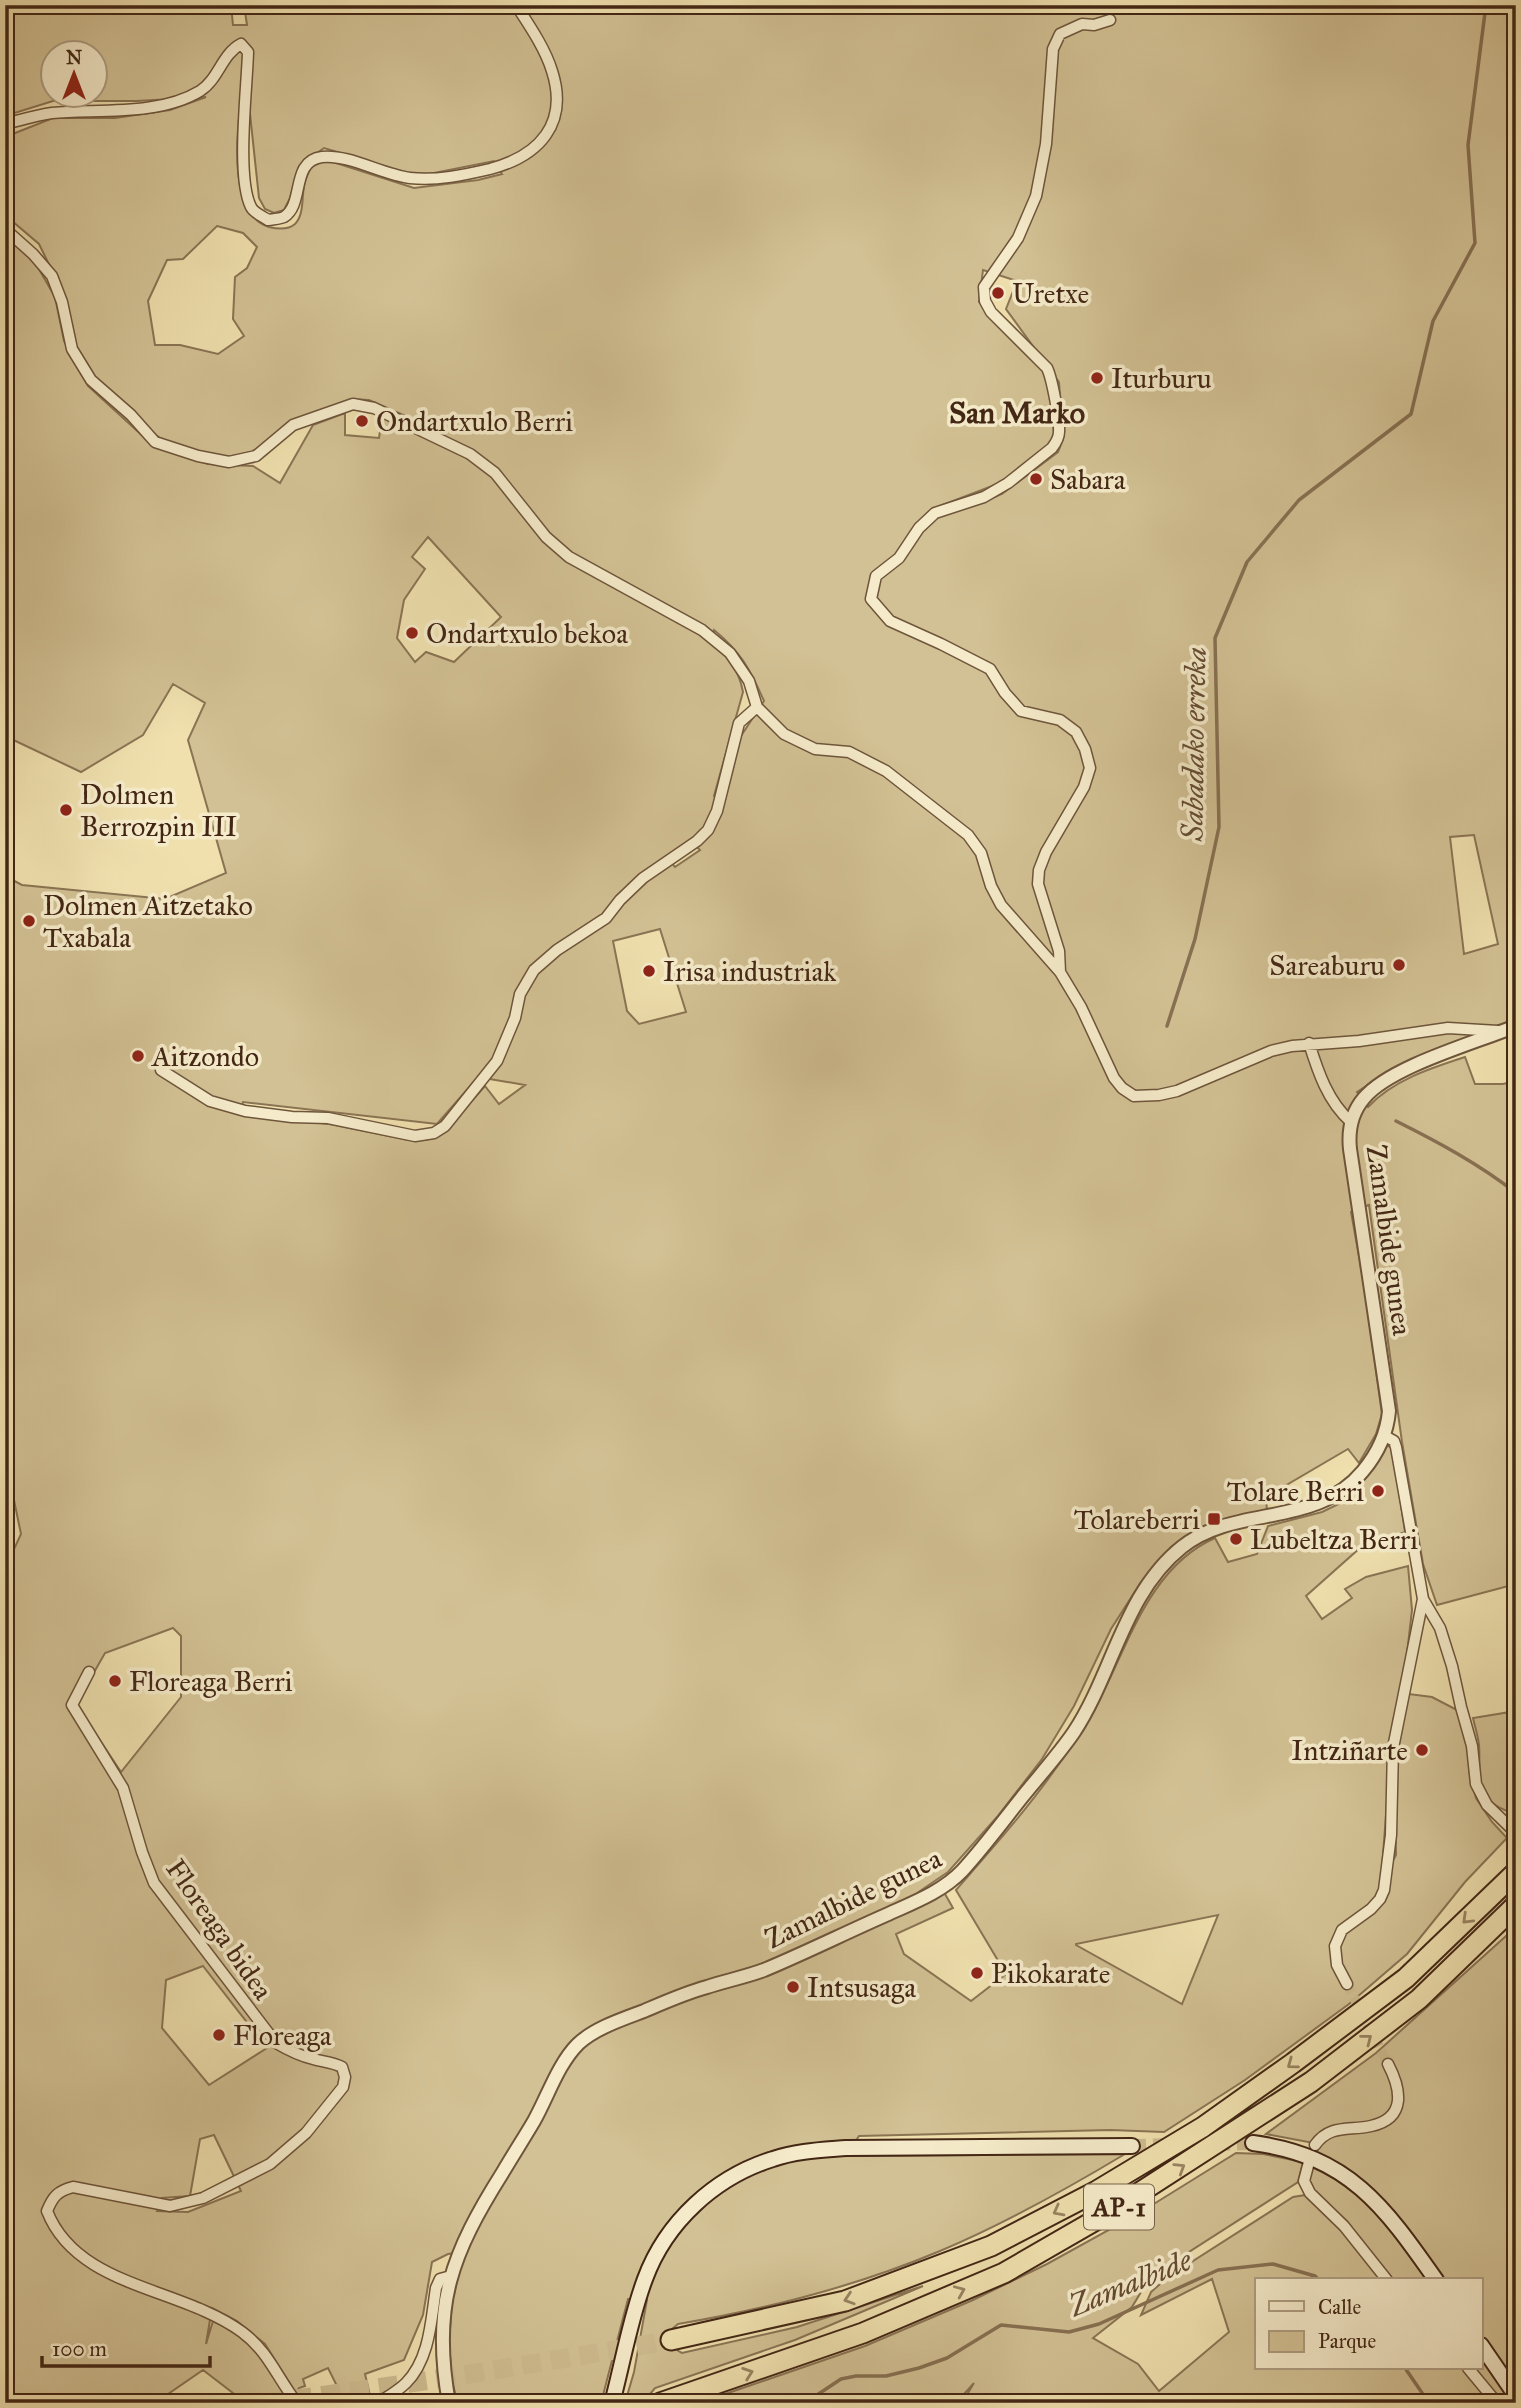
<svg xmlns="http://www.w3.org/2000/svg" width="1521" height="2408" font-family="'IM FELL Great Primer',serif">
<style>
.green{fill:#d2c194;stroke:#8a7454;stroke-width:2;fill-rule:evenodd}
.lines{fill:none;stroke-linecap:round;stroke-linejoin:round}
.stream{stroke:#877052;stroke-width:3.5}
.minor-tunnel{stroke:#cdbb8f;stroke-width:10;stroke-dasharray:10 5;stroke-linecap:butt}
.secondary-tunnel{stroke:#cdbb8f;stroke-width:14;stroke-dasharray:14 7;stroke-linecap:butt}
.motorway-tunnel{stroke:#cdbb8f;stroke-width:19;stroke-dasharray:19 10;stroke-linecap:butt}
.minor-casing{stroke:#6e553b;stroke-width:13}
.tertiary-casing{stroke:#6e553b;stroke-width:16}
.secondary-casing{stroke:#432715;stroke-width:18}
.motorway-casing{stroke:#432715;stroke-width:23}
.minor{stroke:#f5ebca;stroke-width:10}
.tertiary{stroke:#f5ebca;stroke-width:12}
.secondary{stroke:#f5ebca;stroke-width:14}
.motorway{stroke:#efe0ae;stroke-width:19}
.oneway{stroke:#998462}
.poi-dot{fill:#8f2418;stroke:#f5ebca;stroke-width:2.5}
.labels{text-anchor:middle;stroke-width:7;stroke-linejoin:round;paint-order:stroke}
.shield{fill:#f5ebca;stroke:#78624b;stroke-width:2}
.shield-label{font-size:26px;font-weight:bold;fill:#432715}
.poi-label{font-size:28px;fill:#432715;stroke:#f5ebca;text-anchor:start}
.street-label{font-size:28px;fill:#432715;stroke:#f5ebca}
.neighbourhood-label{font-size:30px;font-weight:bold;fill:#432715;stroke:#f5ebca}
.water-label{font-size:30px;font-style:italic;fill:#654c33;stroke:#f5ebca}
</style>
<rect width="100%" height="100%" fill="#efe0ae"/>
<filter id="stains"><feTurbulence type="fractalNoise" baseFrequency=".00286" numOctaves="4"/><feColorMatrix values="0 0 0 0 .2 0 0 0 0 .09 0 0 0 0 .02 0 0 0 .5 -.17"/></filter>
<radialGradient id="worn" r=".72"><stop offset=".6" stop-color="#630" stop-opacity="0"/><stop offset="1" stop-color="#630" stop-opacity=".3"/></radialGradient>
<!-- green -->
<path class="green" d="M5 5H231L233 25H247L244 5H510L515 13 528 9 526 5H1516V1021L1459 1045 1393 1069 1357 1092 1368 1107C1393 1080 1431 1068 1465 1057L1475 1084H1503L1516 1081V1584L1437 1605 1423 1564 1402 1442 1369 1205 1351 1212 1364 1284 1382 1414 1376 1434 1359 1463 1348 1449 1266 1497 1267 1511 1193 1532 1171 1547 1141 1582 1111 1629 1074 1706 1042 1759 997 1817 948 1872 920 1891 945 1894 953 1908 896 1934 904 1954 971 2001 1006 1974 956 1890C990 1851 1024 1813 1054 1771 1070 1749 1088 1724 1100 1699 1129 1642 1151 1566 1215 1538L1228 1562 1257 1554 1268 1526 1322 1512 1347 1500 1388 1445 1393 1450 1405 1532 1360 1548 1306 1596 1322 1619 1352 1598 1345 1589 1366 1577 1408 1566 1412 1610 1404 1679 1393 1721 1381 1882 1396 1855 1395 1782 1399 1736 1409 1694 1432 1697 1457 1710 1470 1754 1469 1771 1476 1798 1492 1822 1507 1838 1465 1882 1407 1954 1349 2004 1245 2080 1164 2132 1110 2130 859 2136 846 2156 1125 2154C1065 2190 1004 2224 940 2251 857 2286 767 2309 678 2324L672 2329C669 2340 671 2348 682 2353L797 2327 923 2286 795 2340 655 2388 650 2394 649 2403H625L634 2372 647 2300 628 2299 601 2403H457L452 2379 449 2343 452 2302 464 2252 448 2254 432 2262 423 2315 404 2360 365 2374 371 2400 366 2403H307L323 2399 339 2390 328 2368 303 2379 305 2386 299 2388 296 2393 265 2344 237 2321 212 2308 206 2344 213 2321C252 2337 269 2368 291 2403H246L203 2370 155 2403H5V1555L10 1558 21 1534 9 1476 5 1472V876L22 885 165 899 226 873 188 740 205 703 173 684 143 735 81 772 5 736V235L36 264 55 297 64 341 88 386 147 440 160 448 208 464 253 466 280 483 313 425 345 413V435L379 438 382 417 426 437 433 428 369 400 351 399 292 422 263 447 247 453 227 457 205 453 166 441 152 433 94 377 76 347 66 299 39 244 5 215V137L53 118H115L170 110 206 97 137 101H53L5 116ZM52 52H94V94H52ZM240 109 250 114 259 198 265 209 274 213 284 210 290 198 299 166 324 148 409 173 429 174 494 161 502 174 478 180 414 188 333 162H321L311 167C309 172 306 177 305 182 301 195 305 214 295 224 288 230 277 229 269 227 230 215 236 141 240 109ZM217 226 243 233 257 247 247 268 235 277 233 319 244 336 218 354 180 345H155L148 301 167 260 183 259ZM983 270 1017 281 1006 309 1059 382 1063 439 1058 452 1002 494 976 505 958 508 940 506 1000 483 1050 445 1054 433 1048 375 1026 350 1016 344 1003 325 979 302ZM428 537 501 617 454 662 426 652 415 662 397 638 404 600 425 569 412 557ZM714 630C741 652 750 669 764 701L741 736 723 800 714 796 743 692C739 669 727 656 710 641ZM1474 835 1498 944 1464 954 1450 837ZM692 842 700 850 675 867 666 857ZM660 929 686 1012 639 1024 627 1011 613 941ZM478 1077 525 1085 499 1104 485 1086 444 1132 426 1140H409L329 1124 240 1114 243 1102 437 1124ZM173 1628 181 1636V1697L121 1772 76 1704 105 1653ZM1218 1915 1182 2004 1076 1945V1944ZM203 1966 267 2048 209 2085 162 2028 166 1980ZM214 2135 241 2191 188 2212 157 2211 162 2198 190 2196 200 2139Z
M1516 1711V1817C1508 1810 1500 1809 1492 1803 1474 1788 1481 1766 1479 1745 1478 1736 1475 1727 1473 1718Z
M1516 1927V2403H962L974 2383 956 2403H699L865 2346 973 2300 1047 2264 1136 2215 1236 2153 1263 2154 1303 2162 1298 2182 1150 2277 1132 2307 1093 2338 1138 2364 1159 2391 1229 2332 1212 2279 1141 2315 1151 2292 1168 2277 1293 2197 1305 2195 1319 2144 1266 2134 1376 2053ZM1257 2280H1481V2368H1257Z"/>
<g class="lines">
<!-- stream -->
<path class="stream" d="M1167 1026 1195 939 1219 827 1215 638 1247 562 1299 500 1411 414 1433 321 1475 243 1468 145 1486 5
M1396 1121C1438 1142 1479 1164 1516 1193
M1405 2368 1429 2403
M805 2403 841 2379 856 2376H886L919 2368 947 2358 1001 2325 1069 2332 1099 2324 1218 2270 1273 2264 1315 2276 1319 2280"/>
<!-- minor-tunnel -->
<path class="minor-tunnel" d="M1347 1984 1388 2064"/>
<!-- secondary-tunnel -->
<path class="secondary-tunnel" d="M1132 2146 1253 2143"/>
<!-- motorway-tunnel -->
<path class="motorway-tunnel" d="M264 2403C401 2386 536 2364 671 2340"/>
<!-- minor casing -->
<g class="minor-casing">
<path id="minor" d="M5 124C21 120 37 115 52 113 98 109 159 116 200 91 218 80 222 54 241 44L248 52C247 89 236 177 251 207 254 213 262 216 268 220 273 219 280 219 284 217 305 204 290 161 322 157 349 154 383 175 410 178 437 181 464 175 490 169 539 156 569 124 552 71 545 48 529 25 516 5
M5 229 33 254 52 276 62 302 72 349 91 380 131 415 155 442 198 456 229 462 256 456 293 425 353 404 374 408 470 454 495 473 546 537 569 557 702 630 730 653 749 681 757 707 784 734 815 749 849 752 886 771 968 835 981 853 991 886 1001 905 1060 972 1081 1007 1114 1078 1122 1088 1134 1096 1159 1095 1177 1091 1271 1051 1292 1046 1359 1041 1448 1028 1498 1031
M1060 972 1059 951 1038 884 1039 870 1046 852 1084 787 1090 768 1085 749 1076 732 1060 720 1021 711 1005 693 990 669 941 644 890 621 871 599 876 576 899 558 919 528 935 513 984 497 1008 483 1052 448C1055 444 1059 438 1059 432 1060 421 1052 378 1047 368L991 312 985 301 984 287 1018 238 1036 196 1046 144 1053 49 1060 34 1082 24 1094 25 1110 20
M1309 1043C1318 1072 1328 1102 1351 1122
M161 1070 210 1101 245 1111 292 1117 328 1118 415 1136 434 1133 445 1126 497 1061 515 1018 520 994 534 970 557 950 606 918 620 900 643 878 697 841 708 830 717 811 739 723 757 707
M1423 1599 1440 1628 1452 1666 1461 1707 1472 1746 1476 1784 1487 1805 1516 1833
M89 1672 72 1705 123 1788 142 1852 154 1883 276 2043C288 2050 300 2056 313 2059 324 2062 332 2062 342 2067L345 2077 343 2087 306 2133 270 2164 203 2198 170 2206 73 2187C58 2191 53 2196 47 2211 77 2288 181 2287 242 2332 269 2352 277 2378 297 2403
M1347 1984 1337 1965 1335 1946 1342 1930 1371 1909 1380 1899 1384 1890 1391 1835 1393 1748 1423 1599 1396 1447 1394 1441 1385 1436
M1315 2145C1330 2124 1349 2131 1371 2126 1407 2118 1401 2089 1388 2064
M1309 2162 1304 2181 1310 2193 1344 2226 1387 2280
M1468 2368 1497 2403
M378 2403C387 2397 398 2391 406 2383 430 2359 431 2320 436 2288L440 2279 451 2276"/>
</g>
<!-- tertiary casing -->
<g class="tertiary-casing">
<path id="tertiary" d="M449 2403C431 2305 452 2253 503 2172 513 2155 524 2138 534 2121 548 2096 558 2064 578 2044 595 2028 623 2019 644 2011 665 2002 685 1993 707 1987 725 1981 745 1977 764 1970 805 1953 845 1933 886 1915 912 1903 942 1892 962 1871 984 1847 1003 1821 1023 1796 1040 1775 1059 1754 1074 1732 1113 1673 1124 1593 1182 1547 1236 1504 1315 1529 1363 1471 1378 1453 1387 1434 1389 1411L1350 1149C1348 1130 1352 1112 1364 1098 1391 1066 1475 1043 1516 1026"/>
</g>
<!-- secondary casing -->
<g class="secondary-casing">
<path id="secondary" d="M1253 2143C1349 2156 1384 2206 1436 2280
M1481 2345 1516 2396
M612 2403C623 2362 630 2319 645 2279 666 2222 715 2177 773 2159 796 2151 822 2150 846 2148L1132 2146"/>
</g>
<!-- motorway casing -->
<g class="motorway-casing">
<path id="motorway" d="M671 2340 845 2301 991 2246 1095 2192 1203 2127 1293 2063 1406 1978 1516 1872
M660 2403 863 2333 1004 2273 1108 2213 1311 2082 1419 1999 1516 1905"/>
</g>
<!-- minor -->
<use href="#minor" class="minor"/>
<!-- tertiary -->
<use href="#tertiary" class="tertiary"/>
<!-- secondary -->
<use href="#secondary" class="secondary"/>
<!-- motorway -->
<use href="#motorway" class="motorway"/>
</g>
<!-- one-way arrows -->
<defs><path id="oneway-chevron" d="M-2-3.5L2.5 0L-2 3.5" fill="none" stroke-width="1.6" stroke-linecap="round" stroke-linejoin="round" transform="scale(1.75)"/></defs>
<g class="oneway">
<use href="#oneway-chevron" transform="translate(1467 1919) rotate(136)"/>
<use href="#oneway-chevron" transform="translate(1367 2039) rotate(-38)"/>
<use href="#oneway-chevron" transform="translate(1292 2064) rotate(144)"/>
<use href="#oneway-chevron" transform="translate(1180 2168) rotate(-32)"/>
<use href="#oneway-chevron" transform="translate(1058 2211) rotate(152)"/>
<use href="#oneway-chevron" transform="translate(960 2291) rotate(-23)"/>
<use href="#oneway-chevron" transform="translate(849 2299) rotate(162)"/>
<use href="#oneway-chevron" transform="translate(748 2373) rotate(-19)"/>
</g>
<!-- markers -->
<g class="poi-dot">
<circle cx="998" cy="293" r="7"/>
<circle cx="1097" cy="378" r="7"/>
<circle cx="362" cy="421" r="7"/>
<circle cx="1036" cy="479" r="7"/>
<circle cx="412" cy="633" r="7"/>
<circle cx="66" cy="810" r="7"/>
<circle cx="29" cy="921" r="7"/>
<circle cx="1399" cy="965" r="7"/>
<circle cx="649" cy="971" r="7"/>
<circle cx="138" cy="1056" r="7"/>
<circle cx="1378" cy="1491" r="7"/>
<rect x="1207" y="1512" width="14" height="14" rx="3.5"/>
<circle cx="1236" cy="1539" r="7"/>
<circle cx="115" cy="1681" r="7"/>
<circle cx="1422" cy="1750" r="7"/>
<circle cx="977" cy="1973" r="7"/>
<circle cx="793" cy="1987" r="7"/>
<circle cx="219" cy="2035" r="7"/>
</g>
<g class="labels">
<!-- shield labels -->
<rect class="shield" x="1084" y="2184.5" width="70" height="45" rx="5"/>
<g class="shield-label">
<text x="1119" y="2216">AP-1</text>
</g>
<!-- poi labels -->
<g class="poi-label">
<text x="1012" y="303">Uretxe</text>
<text x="1111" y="388">Iturburu</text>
<text x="376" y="431">Ondartxulo Berri</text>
<text x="1050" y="489">Sabara</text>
<text x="426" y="643">Ondartxulo bekoa</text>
<text x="80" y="804">Dolmen<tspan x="80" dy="32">Berrozpin III</tspan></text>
<text x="43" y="915">Dolmen Aitzetako<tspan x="43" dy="32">Txabala</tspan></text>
<text x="1385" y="975" text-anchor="end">Sareaburu</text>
<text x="663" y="981">Irisa industriak</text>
<text x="152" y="1066">Aitzondo</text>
<text x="1364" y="1501" text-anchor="end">Tolare Berri</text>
<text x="1200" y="1529" text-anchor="end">Tolareberri</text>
<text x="1250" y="1549">Lubeltza Berri</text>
<text x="129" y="1691">Floreaga Berri</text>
<text x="1408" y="1760" text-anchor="end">Intziñarte</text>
<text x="991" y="1983">Pikokarate</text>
<text x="807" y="1997">Intsusaga</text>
<text x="233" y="2045">Floreaga</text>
</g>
<!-- street labels -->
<g class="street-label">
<text transform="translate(1390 1240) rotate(82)" y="10">Zamalbide gunea</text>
<text transform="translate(853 1898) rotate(-26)" y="10">Zamalbide gunea</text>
<text transform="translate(220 1929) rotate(55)" y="10">Floreaga bidea</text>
</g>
<!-- neighbourhood labels -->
<g class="neighbourhood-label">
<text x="1017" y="423">San Marko</text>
</g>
<!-- water labels -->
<g class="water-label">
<text transform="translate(1194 744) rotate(-89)" y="10">Sabadako erreka</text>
<text transform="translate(1130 2283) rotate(-22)" y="10">Zamalbide</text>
</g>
</g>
<!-- margin -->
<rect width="1521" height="2408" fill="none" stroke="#efe0ae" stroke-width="28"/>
<rect x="7" y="7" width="1507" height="2394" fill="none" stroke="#432715" stroke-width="3.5"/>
<rect x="14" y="14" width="1493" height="2380" fill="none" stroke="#432715" stroke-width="2"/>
<!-- legend -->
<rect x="1255" y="2278" width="228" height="91" fill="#f5ebca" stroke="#ae9d82" stroke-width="2"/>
<rect x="1269" y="2301" width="35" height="10" fill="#f5ebca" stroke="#ae9d82" stroke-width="2"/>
<text x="1318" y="2314" font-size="21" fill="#432715">Calle</text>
<rect x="1269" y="2331" width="35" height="21" fill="#d2c194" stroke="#ae9d82" stroke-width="2"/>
<text x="1318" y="2348" font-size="21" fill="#432715">Parque</text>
<!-- north arrow -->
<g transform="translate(74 74)"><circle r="33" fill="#f5ebca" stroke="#ae9d82" stroke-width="2"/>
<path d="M0-5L12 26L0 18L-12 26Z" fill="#8f2418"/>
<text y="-10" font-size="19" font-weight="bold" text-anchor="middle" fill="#432715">N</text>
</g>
<!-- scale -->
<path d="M42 2356v10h168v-10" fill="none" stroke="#432715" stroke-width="3.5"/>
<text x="52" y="2356" font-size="21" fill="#432715" stroke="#f5ebca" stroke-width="5" paint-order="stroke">100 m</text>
<rect width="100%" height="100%" filter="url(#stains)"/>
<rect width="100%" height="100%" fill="url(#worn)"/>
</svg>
